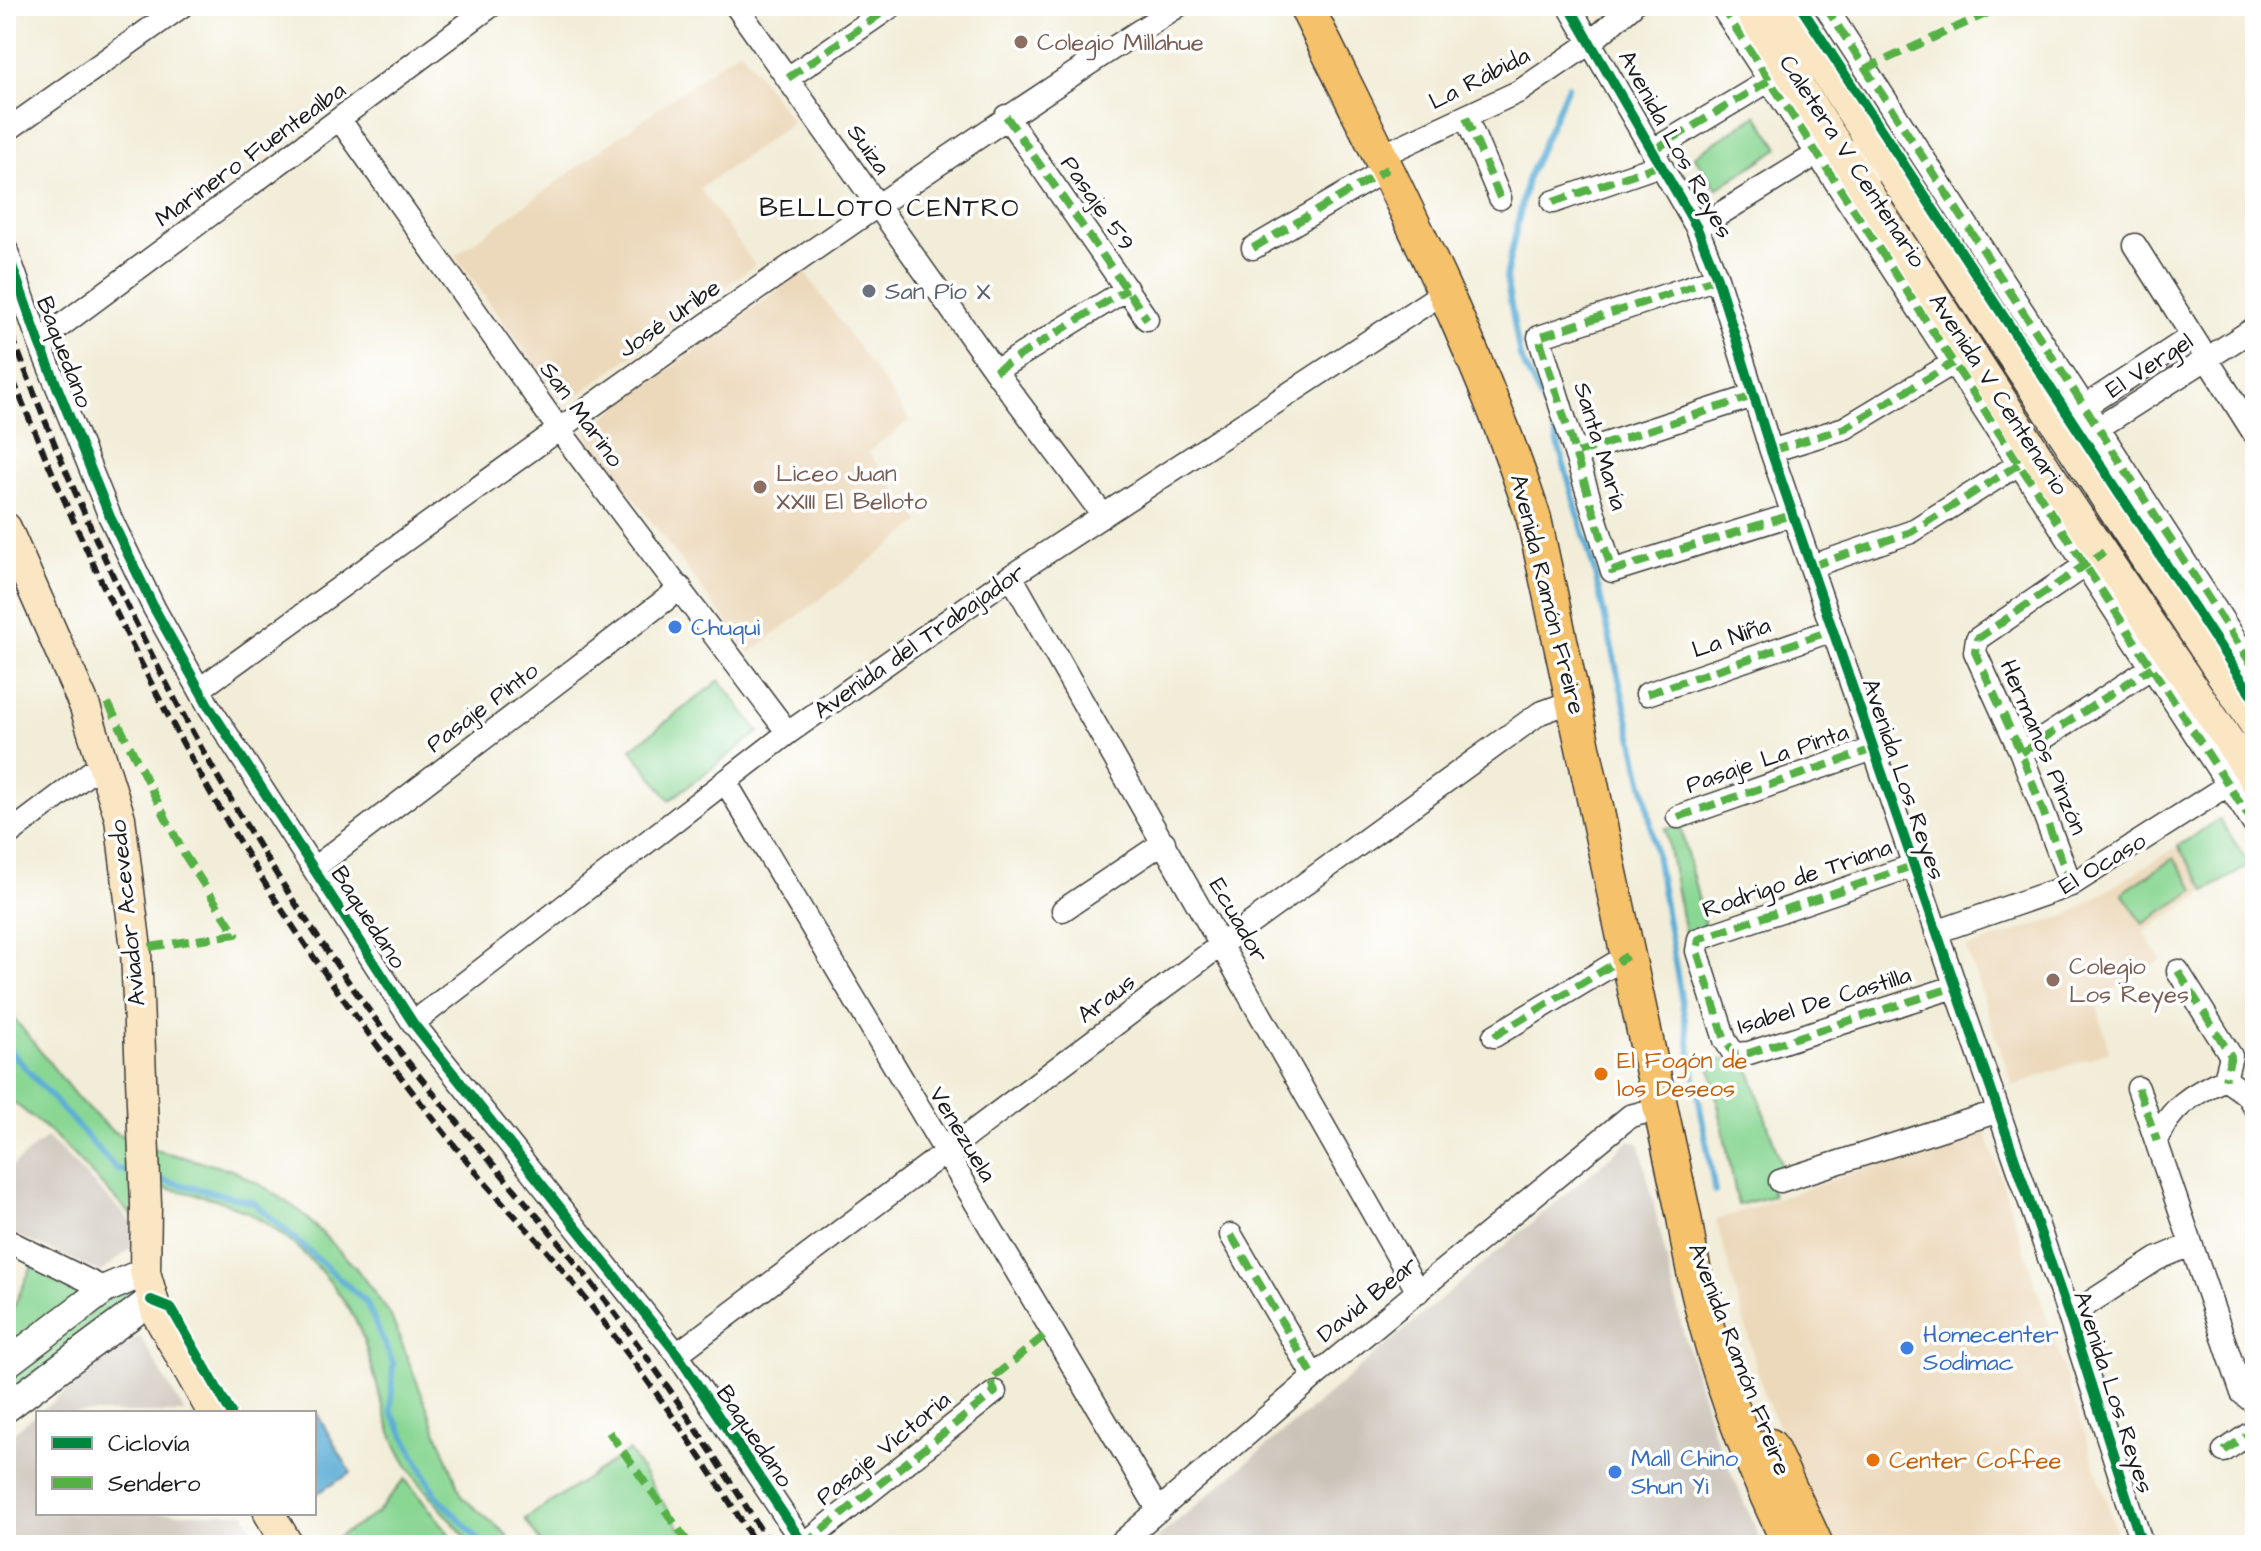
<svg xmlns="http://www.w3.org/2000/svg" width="2261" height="1551" font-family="'Architects Daughter',sans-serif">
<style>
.built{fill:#ecd8ba}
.industrial{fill:#cbc3b8}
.green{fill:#8ad794;stroke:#537a58;stroke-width:2}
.water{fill:#5badd6;stroke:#3c6479;stroke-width:2}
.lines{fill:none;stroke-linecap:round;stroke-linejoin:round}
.stream{stroke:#5badd6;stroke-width:6}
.minor-casing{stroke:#3c3b38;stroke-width:25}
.tertiary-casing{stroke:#3c3b38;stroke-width:31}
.secondary-casing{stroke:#3c3b38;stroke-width:33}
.primary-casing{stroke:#3c3b38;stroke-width:37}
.minor{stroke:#fff;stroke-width:22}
.tertiary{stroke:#fff;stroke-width:28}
.secondary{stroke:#fbe6c4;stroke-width:30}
.primary{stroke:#f5c16b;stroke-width:34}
.rail{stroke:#1c1c1c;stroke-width:6;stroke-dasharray:12 6;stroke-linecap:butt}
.quiet{stroke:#55b145;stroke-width:8;stroke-dasharray:16 8;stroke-linecap:butt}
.cycleway-casing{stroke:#fff;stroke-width:15}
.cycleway{stroke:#00873e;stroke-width:10}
.education-dot{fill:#8d6e63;stroke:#fff;stroke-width:3}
.worship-dot{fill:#6b7280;stroke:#fff;stroke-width:3}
.shop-dot{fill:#3f7fe0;stroke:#fff;stroke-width:3}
.food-dot{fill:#e8710a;stroke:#fff;stroke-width:3}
.labels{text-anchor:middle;stroke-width:7;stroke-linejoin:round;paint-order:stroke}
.education-label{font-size:24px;fill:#785e54;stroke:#fff;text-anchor:start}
.street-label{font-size:24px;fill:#1c1c1c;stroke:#fff}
.worship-label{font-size:24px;fill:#5b616d;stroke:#fff;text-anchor:start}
.shop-label{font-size:24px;fill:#366cbe;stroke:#fff;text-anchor:start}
.food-label{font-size:24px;fill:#c56008;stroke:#fff;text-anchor:start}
.neighbourhood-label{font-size:26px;letter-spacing:2px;fill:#1c1c1c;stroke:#fff}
</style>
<rect width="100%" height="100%" fill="#fff"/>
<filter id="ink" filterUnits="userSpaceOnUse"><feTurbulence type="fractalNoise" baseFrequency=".0125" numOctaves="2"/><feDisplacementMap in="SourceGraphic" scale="16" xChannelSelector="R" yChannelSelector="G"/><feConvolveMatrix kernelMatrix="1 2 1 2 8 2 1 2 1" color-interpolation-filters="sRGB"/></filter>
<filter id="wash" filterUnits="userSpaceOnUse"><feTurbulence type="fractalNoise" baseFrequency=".006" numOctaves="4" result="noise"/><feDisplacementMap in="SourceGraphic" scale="32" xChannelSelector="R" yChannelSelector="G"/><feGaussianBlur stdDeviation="1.8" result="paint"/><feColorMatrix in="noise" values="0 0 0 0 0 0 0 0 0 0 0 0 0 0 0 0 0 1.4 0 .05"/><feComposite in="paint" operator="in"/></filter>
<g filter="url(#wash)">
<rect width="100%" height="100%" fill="#f2edd8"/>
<!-- built -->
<path class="built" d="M740 49 793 122 700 189 755 265 574 398H560L455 256Z
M804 271 910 420 868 452 921 522 750 653 588 437V429Z
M2178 846 2206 891 2144 932 2161 960 2096 1001 2109 1051 2013 1086 1966 948 2068 915Z
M1978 1129 1986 1133 2121 1545H1833L1765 1397 1716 1220Z"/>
<!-- industrial -->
<path class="industrial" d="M47 1137 137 1227 130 1249 101 1272 6 1231V1171Z
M1630 1140 1640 1144 1682 1327 1712 1429 1763 1545H1149Z
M136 1338H141L185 1413H38Z
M38 1413V1513H244L263 1545H6V1438Z"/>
<!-- green -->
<path class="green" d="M1757 115 1779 148 1717 189 1694 156Z
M720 680 759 732 670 800 631 749Z
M2219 819 2250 865 2206 891 2178 846Z
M1665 828H1681L1705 926 1685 933Z
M2174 858 2195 890 2143 924 2122 893Z
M6 1008 79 1100 112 1131 148 1148 232 1170 261 1185 301 1212 355 1267 390 1314 463 1498 506 1534 513 1545H472C445 1511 408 1478 393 1437 381 1405 374 1371 363 1338 343 1284 286 1228 233 1206 204 1193 170 1191 139 1182L134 1218 54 1135 6 1096Z
M1709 1059 1741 1061 1749 1068 1783 1170 1767 1174 1773 1196 1738 1205Z
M32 1266 84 1291 6 1351V1324Z
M122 1288H135L131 1303 6 1399V1376Z
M629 1451 691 1545H542L525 1519Z
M405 1479 458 1545H325L377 1513Z"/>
<!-- water -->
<path class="water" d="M316 1412 351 1473 314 1495V1413Z"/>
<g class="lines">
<!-- stream -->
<path class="stream" d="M1568 86 1527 180 1506 277 1520 357 1551 419 1594 570 1646 797 1715 1192
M6 1046 116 1169 135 1173
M154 1178 253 1202 366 1302 393 1363 391 1411 436 1495 484 1545"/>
</g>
</g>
<g filter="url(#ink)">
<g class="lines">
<!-- minor casing -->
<g class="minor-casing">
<path id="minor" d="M736 6 995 371 1103 515
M1569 6 1697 228 1717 278 1771 451 2069 1316 2142 1545
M1721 6 2255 826
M1825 6 2255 670
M788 78 892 6
M1006 116 1147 319
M1466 117 1500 198
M340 120 558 428 788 733
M6 131 182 6
M1652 151 1770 80
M1380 156 1520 91 1590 43 1632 6
M1553 202 1660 165
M1697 228 1835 143 1892 176
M2135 245 2255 435
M1253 248 1387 169
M6 249 39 342 110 517 154 608 208 705 413 1023 677 1354 804 1545
M1717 278 1539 337 1612 571 1794 514
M39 342 491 6
M995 371 1127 289
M2073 414 2192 336
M2084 437 2255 328
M1771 451 1845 428 1953 363
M1578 453 1753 396
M1812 566 1911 532 2019 464
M1011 576 1418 1292
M200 689C522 455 843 221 1178 6
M1647 694 1833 630
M2021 753 2152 667
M725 781 1159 1511
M1678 817 1873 749
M6 836 104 762
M1912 866 1699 939 1697 951 1725 1040 1734 1054 1749 1053 1954 987
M314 868 681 588
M2071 885 2021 753 1975 652 1977 639 2096 558
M1063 910 1164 842
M1936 932 2071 885 2239 778
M2178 971 2231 1056 2225 1079
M413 1023 788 733 1011 576 1447 290
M1494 1036 1627 956
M2225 1079 2246 1094 2255 1108
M2138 1088 2242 1393 2255 1404
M2157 1141C2169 1107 2194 1093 2225 1079
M1780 1181 1999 1111
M1231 1235 1314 1377
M6 1240 105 1289
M2069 1316 2157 1259 2190 1245
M677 1354 1222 944 1540 713 1576 700
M2224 1451 2255 1430
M803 1545 995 1392
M1118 1545 1314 1377 1630 1116 1658 1109"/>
</g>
<!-- tertiary casing -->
<g class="tertiary-casing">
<path id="tertiary" d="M6 1364 105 1289 145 1272
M6 1408 151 1300"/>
</g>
<!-- secondary casing -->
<g class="secondary-casing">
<path id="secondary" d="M1747 6 2048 472 2255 780
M1782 6 2255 725
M6 528 85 707 120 818 136 949 146 1205 145 1272 157 1314 213 1413
M269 1513 288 1545"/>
</g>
<!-- primary casing -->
<g class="primary-casing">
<path id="primary" d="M1306 6C1389 175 1476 339 1534 519L1684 1217C1702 1336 1738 1437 1790 1545
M1770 1446 1816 1545"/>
</g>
<!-- minor -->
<use href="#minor" class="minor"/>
<!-- tertiary -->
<use href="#tertiary" class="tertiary"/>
<!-- secondary -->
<use href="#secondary" class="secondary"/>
<!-- primary -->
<use href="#primary" class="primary"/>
<!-- rail -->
<path class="rail" d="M6 319C99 573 223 815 385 1032 442 1108 506 1177 566 1251 642 1344 708 1444 770 1545
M6 363C94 577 192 786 327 976 373 1041 421 1105 472 1167 498 1200 529 1229 556 1262 627 1349 699 1449 756 1545"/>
<!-- quiet -->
<path class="quiet" d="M1721 6 2255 826
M1825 6 2255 670
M1865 69 2003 6
M788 78 892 6
M1006 116 1147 319
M1466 117 1500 198
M1652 151 1770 80
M1553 202 1660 165
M1253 248 1387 169
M1717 278 1539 337 1612 571 1794 514
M995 371 1127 289
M1771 451 1845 428 1953 363
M1578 453 1753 396
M1812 566 1911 532 2019 464
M1647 694 1833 630
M108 703 184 854 236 934 136 949
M2021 753 2152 667
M1678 817 1873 749
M1912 866 1699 939 1697 951 1725 1040 1734 1054 1749 1053 1954 987
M2071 885 2021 753 1975 652 1977 639 2104 552
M2178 971 2231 1056 2225 1079
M1494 1036 1627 956
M2138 1088 2157 1141
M1231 1235 1314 1377
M609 1432 690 1545
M2224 1451 2255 1430
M803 1545 995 1392 990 1380 1050 1331"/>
<!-- cycleway casing -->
<g class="cycleway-casing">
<path id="cycleway" d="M1569 6 1697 228 1717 278 1771 451 2069 1316 2142 1545
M1800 6 2255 700
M6 249 39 342 110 517 154 608 208 705 413 1023 677 1354 804 1545
M151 1300 171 1308 231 1413"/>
</g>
<!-- cycleway -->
<use href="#cycleway" class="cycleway"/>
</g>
</g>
<!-- markers -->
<g class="education-dot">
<circle cx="1021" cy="42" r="8"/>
<circle cx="760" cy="487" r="8"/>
<circle cx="2053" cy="980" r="8"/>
</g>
<circle class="worship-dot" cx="869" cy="291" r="8"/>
<g class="shop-dot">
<circle cx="675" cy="627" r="8"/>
<circle cx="1907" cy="1348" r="8"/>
<circle cx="1615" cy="1472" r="8"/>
</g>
<g class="food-dot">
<circle cx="1601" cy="1074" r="8"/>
<circle cx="1873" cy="1460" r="8"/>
</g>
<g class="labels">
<!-- education labels -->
<g class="education-label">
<text x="1037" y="50">Colegio Millahue</text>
<text x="776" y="481">Liceo Juan<tspan x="776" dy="28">XXIII El Belloto</tspan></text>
<text x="2069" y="974">Colegio<tspan x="2069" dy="28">Los Reyes</tspan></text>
</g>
<!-- street labels -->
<g class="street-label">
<text transform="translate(1479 78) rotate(-27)" y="8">La Rábida</text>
<text transform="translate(1676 144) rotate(61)" y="8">Avenida Los Reyes</text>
<text transform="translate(869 149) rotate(55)" y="8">Suiza</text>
<text transform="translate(250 154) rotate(-36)" y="8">Marinero Fuentealba</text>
<text transform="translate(1853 161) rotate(57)" y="8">Caletera V Centenario</text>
<text transform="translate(1098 203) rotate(55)" y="8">Pasaje 59</text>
<text transform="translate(669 318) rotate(-35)" y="8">José Uribe</text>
<text transform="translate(65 352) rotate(69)" y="8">Baquedano</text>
<text transform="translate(2149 365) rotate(-33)" y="8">El Vergel</text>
<text transform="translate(1999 394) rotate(57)" y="8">Avenida V Centenario</text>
<text transform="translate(582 414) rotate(54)" y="8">San Marino</text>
<text transform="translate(1601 446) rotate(73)" y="8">Santa María</text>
<text transform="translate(1548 594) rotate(76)" y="8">Avenida Ramón Freire</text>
<text transform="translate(1731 637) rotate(-19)" y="8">La Niña</text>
<text transform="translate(919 641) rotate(-35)" y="8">Avenida del Trabajador</text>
<text transform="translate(482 707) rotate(-37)" y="8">Pasaje Pinto</text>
<text transform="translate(2044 747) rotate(67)" y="8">Hermanos Pinzón</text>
<text transform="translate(1767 758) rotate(-19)" y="8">Pasaje La Pinta</text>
<text transform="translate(1904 779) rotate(71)" y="8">Avenida Los Reyes</text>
<text transform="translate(2102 863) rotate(-31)" y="8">El Ocaso</text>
<text transform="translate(1797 878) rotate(-19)" y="8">Rodrigo de Triana</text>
<text transform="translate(127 913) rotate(-96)" y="8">Aviador Acevedo</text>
<text transform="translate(369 917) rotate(57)" y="8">Baquedano</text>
<text transform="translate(1239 920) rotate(60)" y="8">Ecuador</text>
<text transform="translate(1106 998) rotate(-37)" y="8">Araus</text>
<text transform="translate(1824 1000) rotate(-17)" y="8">Isabel De Castilla</text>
<text transform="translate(963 1134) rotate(59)" y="8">Venezuela</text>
<text transform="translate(1367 1299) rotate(-39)" y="8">David Bear</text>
<text transform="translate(1740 1359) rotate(69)" y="8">Avenida Ramón Freire</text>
<text transform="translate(2114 1392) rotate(72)" y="8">Avenida Los Reyes</text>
<text transform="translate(755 1436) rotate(56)" y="8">Baquedano</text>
<text transform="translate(883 1448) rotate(-39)" y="8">Pasaje Victoria</text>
</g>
<!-- worship labels -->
<g class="worship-label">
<text x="885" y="299">San Pío X</text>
</g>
<!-- shop labels -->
<g class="shop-label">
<text x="691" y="635">Chuqui</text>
<text x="1923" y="1342">Homecenter<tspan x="1923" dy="28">Sodimac</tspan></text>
<text x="1631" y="1466">Mall Chino<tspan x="1631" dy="28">Shun Yi</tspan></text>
</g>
<!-- food labels -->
<g class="food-label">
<text x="1617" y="1068">El Fogón de<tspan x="1617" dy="28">los Deseos</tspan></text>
<text x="1889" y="1468">Center Coffee</text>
</g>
<!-- neighbourhood labels -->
<g class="neighbourhood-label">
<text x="890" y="216">BELLOTO CENTRO</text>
</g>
</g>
<!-- margin -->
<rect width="2261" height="1551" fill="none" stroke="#fff" stroke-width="32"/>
<!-- legend -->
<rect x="36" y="1411" width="280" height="104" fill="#ffffff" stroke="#a4a4a4" stroke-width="2"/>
<rect x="52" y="1437" width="40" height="12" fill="#00873e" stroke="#a4a4a4" stroke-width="2"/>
<text x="108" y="1451" font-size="24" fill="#1c1c1c">Ciclovía</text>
<rect x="52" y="1477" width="40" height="12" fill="#55b145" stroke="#a4a4a4" stroke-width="2"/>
<text x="108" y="1491" font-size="24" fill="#1c1c1c">Sendero</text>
</svg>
